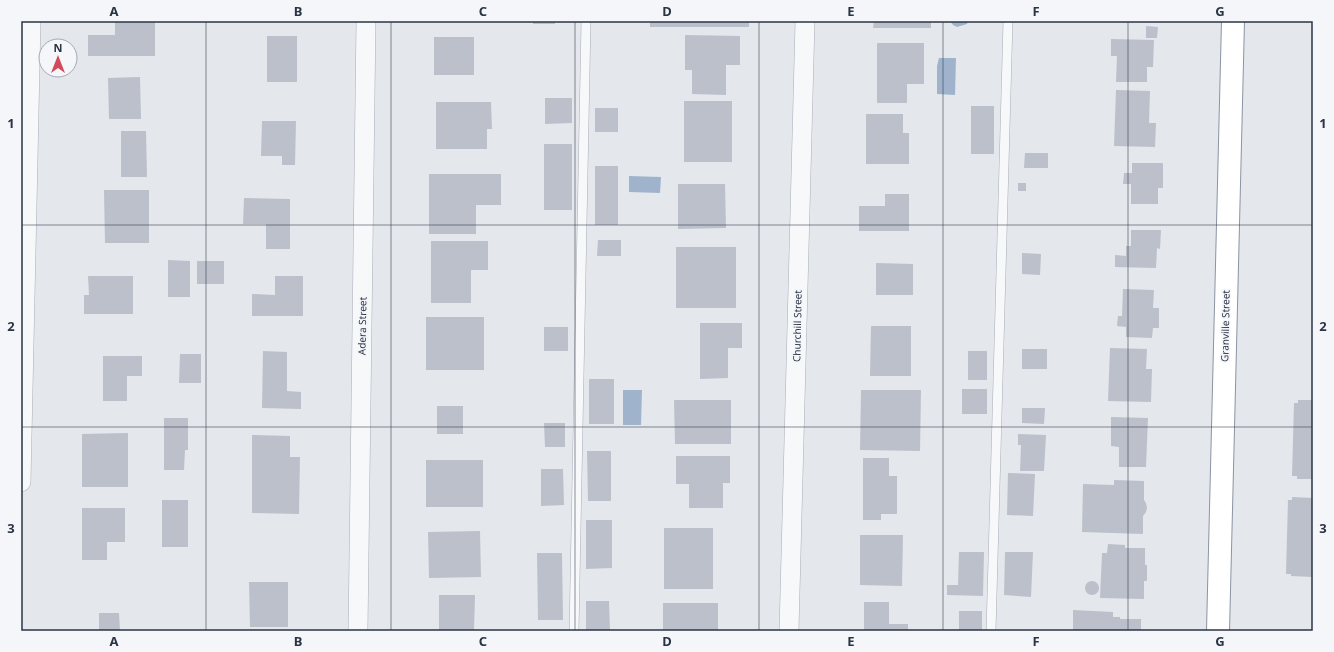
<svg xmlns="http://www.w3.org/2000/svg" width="1334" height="652" font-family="'Noto Sans',sans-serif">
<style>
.water{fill:#9fb4cc}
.building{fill:#bbc0ca}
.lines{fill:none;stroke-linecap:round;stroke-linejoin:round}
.lane-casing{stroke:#a9aeb7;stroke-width:10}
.street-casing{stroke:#a9aeb7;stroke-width:20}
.highway-casing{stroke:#8b94a3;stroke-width:24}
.lane{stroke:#f7f8fa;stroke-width:9}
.street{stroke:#f7f8fa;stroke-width:19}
.highway{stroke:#fff;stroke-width:22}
.grid{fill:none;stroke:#2b3445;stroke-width:1;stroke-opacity:0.55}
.labels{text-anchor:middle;stroke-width:3.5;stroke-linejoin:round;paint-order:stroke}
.street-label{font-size:10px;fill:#2b3445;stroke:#f4f6f9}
.neatline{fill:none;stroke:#2b3445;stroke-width:1.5}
.grid-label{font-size:13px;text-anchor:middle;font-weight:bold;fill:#2b3445}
</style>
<rect width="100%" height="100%" fill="#e4e7ec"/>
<!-- water -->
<path class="water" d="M950 21H968L967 24 957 27 953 25Z
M939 58H956L955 95 937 94V66Z
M629 176 661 177 660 193 629 192Z
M623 390H642L641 425H623Z"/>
<!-- building -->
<path class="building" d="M115 21H155V56H88V35H115Z
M533 21H555V24H533Z
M650 21H749V27H650Z
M874 21H931V28H873Z
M1146 26 1158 27 1157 38H1146Z
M685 35 740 36V65H726V95L692 94V70H685Z
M267 36H297V82H267Z
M434 37H474V75H434Z
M1111 39 1154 40 1153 67H1147V82H1116L1117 56H1111Z
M877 43H924V84H907V103H877Z
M140 77 141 119H109L108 78Z
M1116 90 1150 91 1149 123H1156L1155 147 1114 146Z
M545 98H572V123L545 124Z
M684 101H732V162H684Z
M436 102H491L492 129H487V149H436Z
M971 106H994V154H971Z
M595 108H618V132H595Z
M866 114H903V133H909V164H866Z
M262 121H296L295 165H282V156H261Z
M121 131H146L147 177H121Z
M544 144H572V210H544Z
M1025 153H1048V168H1024Z
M1132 163H1163V188H1158V204H1131V184H1123L1124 173H1132Z
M595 166H618V225H595Z
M429 174H501V205H476V234H429Z
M1018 183H1026V191H1018Z
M678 184H725L726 228 678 229Z
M104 190H149V243H105Z
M885 194H909V231H859V206H885Z
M244 198 290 199V249H266V224H243Z
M1131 230H1161L1160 249 1157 248 1156 268 1115 267V255L1126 256V246H1131Z
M598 240H621V256H597Z
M431 241H488V270H471V303H431Z
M676 247H736V308H676Z
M1022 253 1041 254 1040 275 1022 274Z
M168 260 190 261V297H168Z
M197 261H224V284H197Z
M876 263 913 264V295H876Z
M88 276H133V314H84V295H89Z
M275 276H303V316H252V294L275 295Z
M1123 289 1154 290 1153 308H1159V328H1153L1152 338 1126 337V327L1117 326 1118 316H1122Z
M426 317H484V370H426Z
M700 323H742V348H728V378L700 379Z
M871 326H911V376H870Z
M544 327H568V351H544Z
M1110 348 1147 349 1146 369H1152L1151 402 1108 401Z
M1022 349H1047V369H1022Z
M263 351 287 352V391L301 392V409L262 408Z
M968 351H987V380H968Z
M180 354H201V383H179Z
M103 356H142V376H127V401H103Z
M589 379H614V424H589Z
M962 389H987V414H962Z
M861 390H921L920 451 860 450Z
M674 400H731V444H675Z
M1298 400H1313V479H1297V476H1292L1294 403H1298Z
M437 406H463V434H437Z
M1022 408H1045L1044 424 1022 423Z
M1111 417 1148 418 1146 467H1119V447L1111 446Z
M164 418H188V450H185L184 470H164Z
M544 423H565V447H545Z
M128 433V487H82V434Z
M1018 434 1046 435 1044 471H1020L1021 445H1018Z
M252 435 290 436V457H300L299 514 252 513Z
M587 451H611V501H588Z
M676 456H730V483H723V508H689V484H676Z
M863 458H889V476H897V514H881V520H863Z
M426 460H483V507H426Z
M541 469H563L564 505 541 506Z
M1008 473 1035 474 1033 516 1007 515Z
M1114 480 1144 481V500L1146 503 1147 508 1146 512 1143 516V534L1082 532 1083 484 1114 485Z
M1292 497 1313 498V577L1291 576V574H1286L1288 500H1292Z
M162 500H188V547H162Z
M82 508H125V542H107V560H82Z
M586 520H612V568L586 569Z
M664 528H713V589H664Z
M480 531 481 577 429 578 428 532Z
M860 535H903L902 586 860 585Z
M1108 544 1125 545V548H1145V565H1147V581H1144V599L1100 598 1102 553H1107Z
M959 552H984L983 596 947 595V585H958Z
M1005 552H1033L1031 597 1004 595Z
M537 553H562L563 620H538Z
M1085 588a7 7 0 1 1 14 0a7 7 0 1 1-14 0Z
M249 582H288V627H250Z
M439 595H475L474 631H439Z
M586 601H609L610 631H586Z
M864 602H889V624H908V631H864Z
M663 603H718V631H663Z
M1073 610 1113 612V617H1120V619H1141V631H1073Z
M959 611H982V631H959Z
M99 613H119L120 631H99Z"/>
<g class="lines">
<!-- lane casing -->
<g class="lane-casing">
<path id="lane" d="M574 631 586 21
M991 631 1008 21"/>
</g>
<!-- street casing -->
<g class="street-casing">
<path id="street" d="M21 482 31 21
M358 631 366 21
M789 631 805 21"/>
</g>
<!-- highway casing -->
<g class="highway-casing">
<path id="highway" d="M1218 631 1233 21"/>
</g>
<!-- lane -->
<use href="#lane" class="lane"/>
<!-- street -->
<use href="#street" class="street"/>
<!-- highway -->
<use href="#highway" class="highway"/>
</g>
<!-- grid -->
<path class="grid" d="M206 21V631M391 21V631M575 21V631M759 21V631M943 21V631M1128 21V631M21 225H1313M21 427H1313"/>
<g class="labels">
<!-- street labels -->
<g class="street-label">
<text transform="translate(362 326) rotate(-89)" y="4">Adera Street</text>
<text transform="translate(797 326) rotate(-89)" y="4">Churchill Street</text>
<text transform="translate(1225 326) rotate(-89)" y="4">Granville Street</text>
</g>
</g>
<!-- border -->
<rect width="1334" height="652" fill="none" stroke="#f4f6f9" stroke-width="44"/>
<!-- north arrow -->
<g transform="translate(58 58)"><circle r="19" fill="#f4f6f9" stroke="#a4a8b1"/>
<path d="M0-3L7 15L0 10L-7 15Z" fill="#d1495b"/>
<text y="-6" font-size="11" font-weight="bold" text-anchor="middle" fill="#2b3445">N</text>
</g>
<rect x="22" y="22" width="1290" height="608" class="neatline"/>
<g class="grid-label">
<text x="114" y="16">A</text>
<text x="298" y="16">B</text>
<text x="483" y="16">C</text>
<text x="667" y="16">D</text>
<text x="851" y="16">E</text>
<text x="1036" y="16">F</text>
<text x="1220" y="16">G</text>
<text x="11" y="128">1</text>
<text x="1323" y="128">1</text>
<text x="11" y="331">2</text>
<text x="1323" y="331">2</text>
<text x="11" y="533">3</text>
<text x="1323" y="533">3</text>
<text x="114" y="646">A</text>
<text x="298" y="646">B</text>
<text x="483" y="646">C</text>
<text x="667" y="646">D</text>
<text x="851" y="646">E</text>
<text x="1036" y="646">F</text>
<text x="1220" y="646">G</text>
</g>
</svg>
